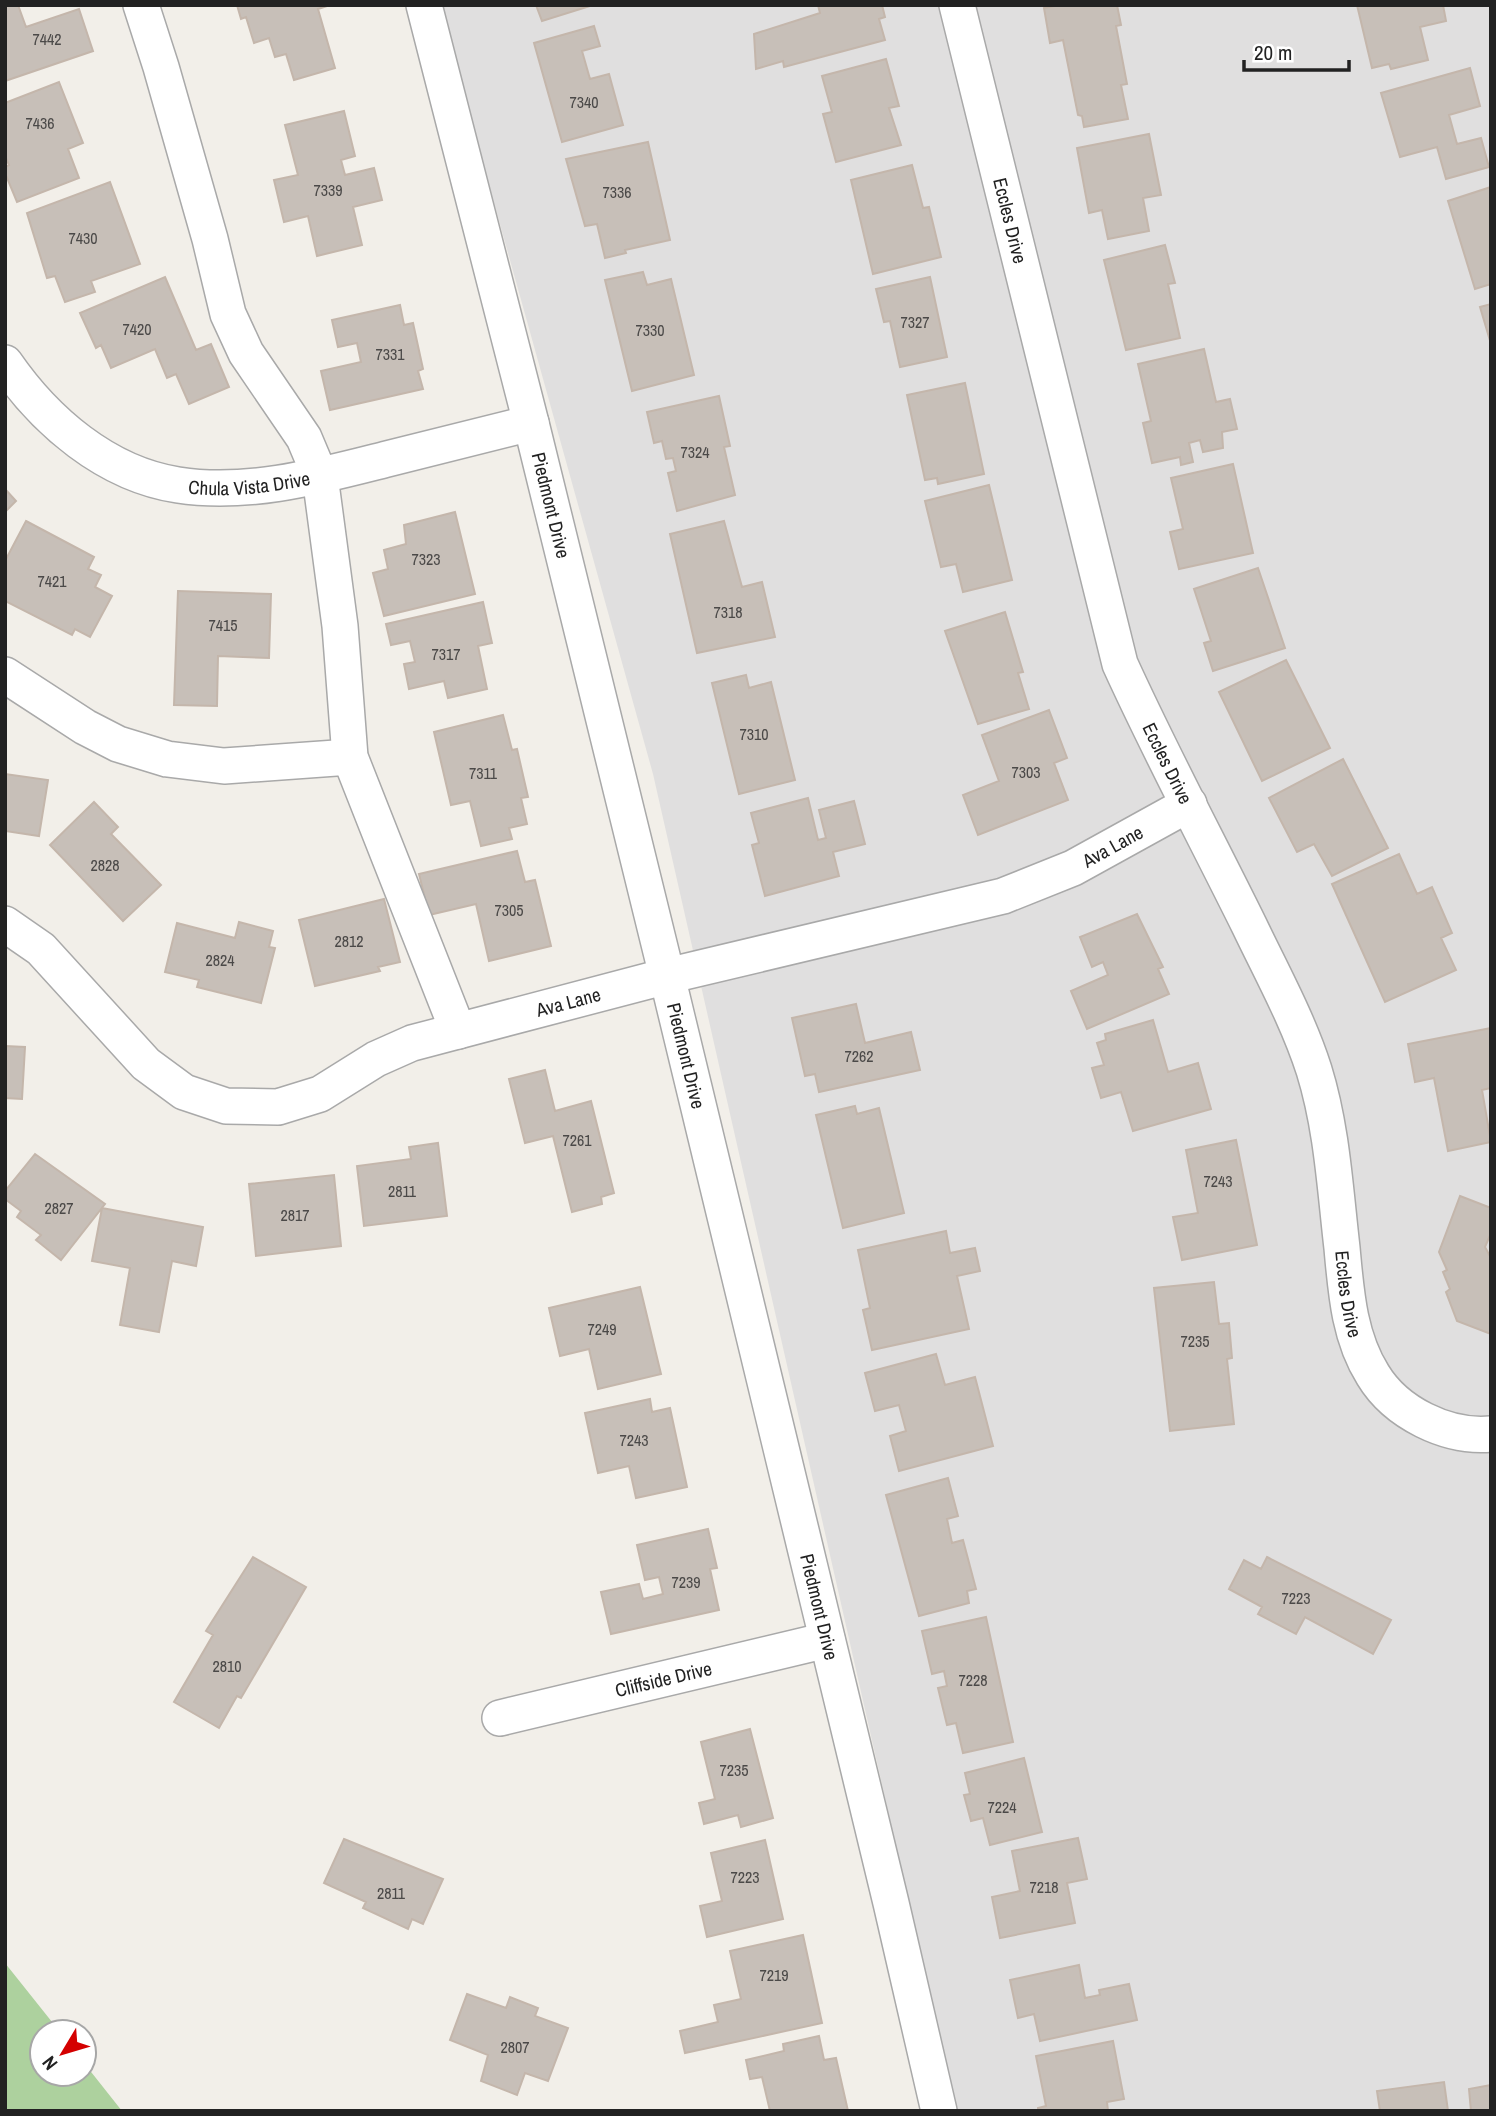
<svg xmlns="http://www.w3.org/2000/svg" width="1496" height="2116" font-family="'Archivo Narrow',sans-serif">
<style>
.residential{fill:#e0dfdf}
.forest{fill:#add19e}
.building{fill:#c7bfb8;stroke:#c4b6ab;stroke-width:2}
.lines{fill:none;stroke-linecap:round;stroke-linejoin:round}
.minor-casing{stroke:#a9a9a9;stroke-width:38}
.minor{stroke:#fff;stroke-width:35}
.labels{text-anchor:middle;stroke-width:5;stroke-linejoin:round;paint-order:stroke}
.number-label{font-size:16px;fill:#4b4948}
.street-label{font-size:19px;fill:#222;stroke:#fff}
</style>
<rect width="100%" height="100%" fill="#f2efe9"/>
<!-- residential -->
<path class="residential" d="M439 5H1491V2111H956L653 774Z"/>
<!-- forest -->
<path class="forest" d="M5 1963 60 2032H42V2074H84V2063L122 2111H5Z"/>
<!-- building -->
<path class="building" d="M5 5H18L26 27 79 9 93 51 5 81Z
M237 5H330L318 9 335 68 294 80 286 54 275 57 269 38 254 43 246 17 241 19Z
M536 5H590V6L542 21Z
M818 5H882L885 17 879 19 885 40 784 67 783 61 756 69 754 34 820 13Z
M1060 5H1117L1121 25 1116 26 1127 84 1121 85 1128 119 1084 127 1082 116 1078 115 1063 40 1050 43 1044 8Z
M1357 5H1443L1446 21 1420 27 1428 60 1391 69 1389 64 1372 68Z
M594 26 600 46 582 51 590 79 609 74 623 125 562 142 534 43Z
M886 59 899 106 889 108 901 145 836 162 823 114 832 112 822 76Z
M1470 68 1480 106 1449 115 1457 144 1481 138 1489 167 1446 179 1437 147 1400 157 1381 93Z
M59 82 83 143 68 149 79 178 17 202 5 173V167L9 165 5 156V103Z
M344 111 355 156 341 160 345 175 374 168 382 200 353 207 362 245 317 256 308 216 284 222 274 180 298 175 285 125Z
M1149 134 1161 195 1143 198 1149 231 1108 239 1102 210 1089 213 1077 148Z
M648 142 670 240 625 250 626 253 605 258 597 224 585 226 566 159Z
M912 165 923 208 929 207 941 257 873 274 851 180Z
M110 182 140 264 91 281 95 292 65 302 55 276 47 278 27 213Z
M1491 187V284L1475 289 1448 201Z
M1165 245 1175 283 1168 284 1180 338 1126 350 1104 260Z
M643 272 647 285 671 279 694 375 632 391 605 280Z
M165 277 196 350 211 344 229 387 189 404 176 374 167 378 155 349 111 368 101 345 96 348 80 313Z
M930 277 947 357 900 367 890 321 884 322 876 289Z
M1491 304V344L1480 307Z
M400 305 404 325 413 323 423 369 418 371 423 389 330 410 321 371 361 362 357 343 338 347 332 320Z
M1204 349 1216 402 1230 399 1237 429 1222 432 1223 448 1203 452 1200 440 1189 443 1193 462 1181 465 1180 457 1152 463 1143 423 1151 421 1138 364Z
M965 383 984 474 938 484 937 478 925 480 907 395Z
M719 396 730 446 724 447 735 495 677 511 668 473 676 471 673 458 666 459 662 441 654 443 647 412Z
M1233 464 1253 553 1179 569 1170 532 1183 529 1171 478Z
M989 485 1012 580 963 592 956 564 941 567 925 501Z
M5 489 16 501 5 512Z
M455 512 475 594 384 616 373 573 388 569 384 550 406 544 404 525Z
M26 521 94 557 88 569 101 575 95 587 112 596 90 637 75 629 72 635 5 601V561Z
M724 521 742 587 762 582 775 637 697 653 670 534Z
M1258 568 1285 648 1213 671 1204 643 1211 641 1194 589Z
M178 591 271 594 269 658 218 656 217 706 174 705Z
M483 602 492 643 478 646 487 689 448 698 444 681 409 689 404 664 415 662 410 641 391 645 386 624Z
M1005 612 1023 672 1018 673 1029 709 978 724 945 631Z
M1286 660 1330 748 1262 781 1219 692Z
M746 675 749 688 771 682 795 780 739 794 712 683Z
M1049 710 1067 758 1054 763 1068 800 978 835 963 795 999 781 982 735Z
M503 715 512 750 517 749 528 797 521 798 527 824 509 828 512 839 481 846 470 801 451 805 434 732Z
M1343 759 1388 848 1332 876 1314 844 1297 852 1269 798Z
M5 774 48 780 39 836 5 831Z
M808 798 818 840 826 838 819 810 854 801 865 844 833 852 839 876 765 896 752 845 759 843 751 813Z
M94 802 118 827 111 834 161 885 123 921 50 845Z
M517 851 525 882 535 880 551 946 489 961 476 904 429 915 419 874Z
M1399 854 1417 894 1432 887 1452 933 1441 938 1456 970 1385 1002 1332 884Z
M384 899 400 962 378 967 380 971 315 986 299 920Z
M1137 914 1163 967 1158 969 1169 994 1087 1029 1071 991 1108 975 1103 962 1092 967 1080 937Z
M239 922 273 931 269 947 275 948 261 1003 197 987 199 980 165 972 177 923 235 938Z
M856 1004 865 1043 911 1032 920 1070 819 1092 815 1074 805 1076 792 1018Z
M1153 1020 1168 1072 1198 1063 1211 1109 1133 1131 1121 1092 1101 1098 1092 1068 1104 1065 1097 1043 1106 1040 1105 1034Z
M1491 1028V1088L1482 1090 1491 1142 1448 1151 1434 1078 1415 1082 1408 1044Z
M5 1046 25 1047 22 1099 5 1098Z
M545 1070 555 1111 591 1101 614 1193 601 1197 602 1204 572 1212 553 1136 525 1143 509 1079Z
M855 1106 857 1114 879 1108 904 1213 843 1228 816 1115Z
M1236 1140 1257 1245 1182 1260 1173 1217 1198 1213 1186 1150Z
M438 1143 447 1216 364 1226 357 1166 411 1159 409 1147Z
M35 1154 105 1204 61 1260 36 1240 41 1235 17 1217 21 1211 5 1199V1191Z
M334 1175 341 1246 256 1256 249 1184Z
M1460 1196 1491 1208V1233L1485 1247 1491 1258V1334L1457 1321 1446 1292 1450 1289 1443 1272 1447 1270 1439 1252Z
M102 1208 203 1227 196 1266 172 1261 159 1332 120 1325 130 1268 92 1261Z
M946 1231 950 1253 975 1248 980 1271 957 1276 969 1329 872 1350 863 1310 870 1308 858 1250Z
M1214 1282 1219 1324 1229 1323 1232 1358 1227 1359 1234 1424 1170 1431 1154 1288Z
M640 1287 661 1374 598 1389 589 1349 560 1356 549 1308Z
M936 1354 945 1385 975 1377 993 1446 899 1471 890 1436 906 1431 899 1405 875 1411 865 1373Z
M650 1399 652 1412 670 1408 687 1487 636 1498 629 1466 598 1473 585 1413Z
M948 1478 958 1516 947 1519 952 1543 963 1540 976 1589 967 1591 969 1603 919 1616 886 1495Z
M708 1529 717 1568 710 1569 719 1610 611 1634 601 1592 639 1584 643 1599 663 1594 659 1577 645 1580 637 1545Z
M253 1557 306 1587 241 1698 237 1696 219 1728 174 1702 213 1635 206 1631Z
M1267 1557 1391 1620 1373 1654 1305 1617 1296 1634 1258 1614 1262 1607 1229 1589 1244 1560 1261 1569Z
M986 1617 1013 1742 963 1753 956 1723 947 1725 938 1688 947 1686 944 1671 932 1674 922 1631Z
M750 1729 773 1818 741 1827 738 1815 704 1824 699 1803 715 1799 701 1742Z
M1024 1758 1042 1832 990 1845 983 1818 971 1821 964 1795 970 1794 965 1773Z
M1078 1838 1087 1879 1067 1883 1075 1923 1000 1938 992 1897 1020 1891 1012 1851Z
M344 1839 443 1879 423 1924 412 1919 408 1929 363 1908 366 1902 324 1883Z
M765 1840 783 1919 707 1937 700 1906 722 1901 711 1853Z
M803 1935 822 2023 685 2053 680 2031 718 2022 714 2005 741 1999 730 1951Z
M1079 1965 1085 1998 1100 1995 1099 1990 1129 1984 1137 2020 1040 2041 1034 2014 1018 2018 1010 1980Z
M467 1994 506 2008 510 1997 538 2008 535 2016 568 2028 548 2081 525 2073 517 2095 481 2081 488 2055 450 2040Z
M819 2036 824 2060 836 2058 848 2111H770L762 2077 750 2079 746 2060 784 2051 783 2044Z
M1113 2041 1124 2099 1107 2102 1108 2111H1038V2108L1046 2106 1036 2056Z
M1444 2082 1448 2111H1380L1377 2091Z
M1491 2085V2111H1471L1469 2089Z"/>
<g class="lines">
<!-- minor casing -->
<g class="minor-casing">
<g id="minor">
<path d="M141 5 161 67 210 239 228 314 246 353 304 438 320 476 340 626 350 757 458 1031"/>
<path id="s1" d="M424 5 531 423 667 976 891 1903 939 2111"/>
<path id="s2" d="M957 5 1120 664C1160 752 1206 838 1249 925 1272 973 1298 1020 1314 1070 1332 1128 1335 1188 1342 1248 1346 1292 1349 1337 1373 1375 1396 1413 1447 1438 1491 1434"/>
<path id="s3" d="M5 363C45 421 106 474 178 485 248 496 320 476 387 459 435 447 483 435 531 423"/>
<path d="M5 675 85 727 118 744 167 759 224 766 350 757"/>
<path id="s4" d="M5 924 41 949 146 1064 184 1092 226 1106 278 1107 320 1094 376 1059 412 1043 667 976 1003 896 1073 868 1189 804"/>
<path id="s5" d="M500 1718 827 1640"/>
</g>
</g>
<!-- minor -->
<use href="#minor" class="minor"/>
</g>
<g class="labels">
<!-- number labels -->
<g class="number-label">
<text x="47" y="45">7442</text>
<text x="584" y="108">7340</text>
<text x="40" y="129">7436</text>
<text x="328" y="196">7339</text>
<text x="617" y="198">7336</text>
<text x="83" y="244">7430</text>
<text x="915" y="328">7327</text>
<text x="137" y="335">7420</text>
<text x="650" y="336">7330</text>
<text x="390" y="360">7331</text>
<text x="695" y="458">7324</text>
<text x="426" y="565">7323</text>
<text x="52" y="587">7421</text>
<text x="728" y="618">7318</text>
<text x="223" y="631">7415</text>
<text x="446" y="660">7317</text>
<text x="754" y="740">7310</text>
<text x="1026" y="778">7303</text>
<text x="483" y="779">7311</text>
<text x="105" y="871">2828</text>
<text x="509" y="916">7305</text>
<text x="349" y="947">2812</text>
<text x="220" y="966">2824</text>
<text x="859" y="1062">7262</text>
<text x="577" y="1146">7261</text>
<text x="1218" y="1187">7243</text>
<text x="402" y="1197">2811</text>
<text x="59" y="1214">2827</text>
<text x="295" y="1221">2817</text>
<text x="602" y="1335">7249</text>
<text x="1195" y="1347">7235</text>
<text x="634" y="1446">7243</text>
<text x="686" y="1588">7239</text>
<text x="1296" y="1604">7223</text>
<text x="227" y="1672">2810</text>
<text x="973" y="1686">7228</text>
<text x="734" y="1776">7235</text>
<text x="1002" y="1813">7224</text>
<text x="745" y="1883">7223</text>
<text x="1044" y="1893">7218</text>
<text x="391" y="1899">2811</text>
<text x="774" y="1981">7219</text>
<text x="515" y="2053">2807</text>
</g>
<!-- street labels -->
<g class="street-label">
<text dy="7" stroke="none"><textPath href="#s2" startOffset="222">Eccles Drive</textPath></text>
<text dy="7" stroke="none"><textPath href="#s3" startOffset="289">Chula Vista Drive</textPath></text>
<text dy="7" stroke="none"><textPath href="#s1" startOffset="516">Piedmont Drive</textPath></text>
<text dy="7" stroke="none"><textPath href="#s2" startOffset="789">Eccles Drive</textPath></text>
<text dy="7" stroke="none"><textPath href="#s4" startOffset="1222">Ava Lane</textPath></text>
<text dy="7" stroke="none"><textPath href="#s4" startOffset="654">Ava Lane</textPath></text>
<text dy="7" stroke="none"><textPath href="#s1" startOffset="1083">Piedmont Drive</textPath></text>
<text dy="7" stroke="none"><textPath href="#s2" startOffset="1356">Eccles Drive</textPath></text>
<text dy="7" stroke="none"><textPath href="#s1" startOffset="1650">Piedmont Drive</textPath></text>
<text dy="7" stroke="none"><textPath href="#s5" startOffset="168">Cliffside Drive</textPath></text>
</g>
</g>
<!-- border -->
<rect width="1496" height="2116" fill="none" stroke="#222222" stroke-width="14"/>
<!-- north arrow -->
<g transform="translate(63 2053) rotate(232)"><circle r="33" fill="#ffffff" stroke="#a7a7a7" stroke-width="2"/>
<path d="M0-5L12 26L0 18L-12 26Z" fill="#d40000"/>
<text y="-10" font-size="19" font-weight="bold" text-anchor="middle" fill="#222222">N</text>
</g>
<!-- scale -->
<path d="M1244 60v10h105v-10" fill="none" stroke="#222222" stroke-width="3.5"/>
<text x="1254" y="60" font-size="21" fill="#222222" stroke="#ffffff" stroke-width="5" paint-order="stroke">20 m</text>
</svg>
